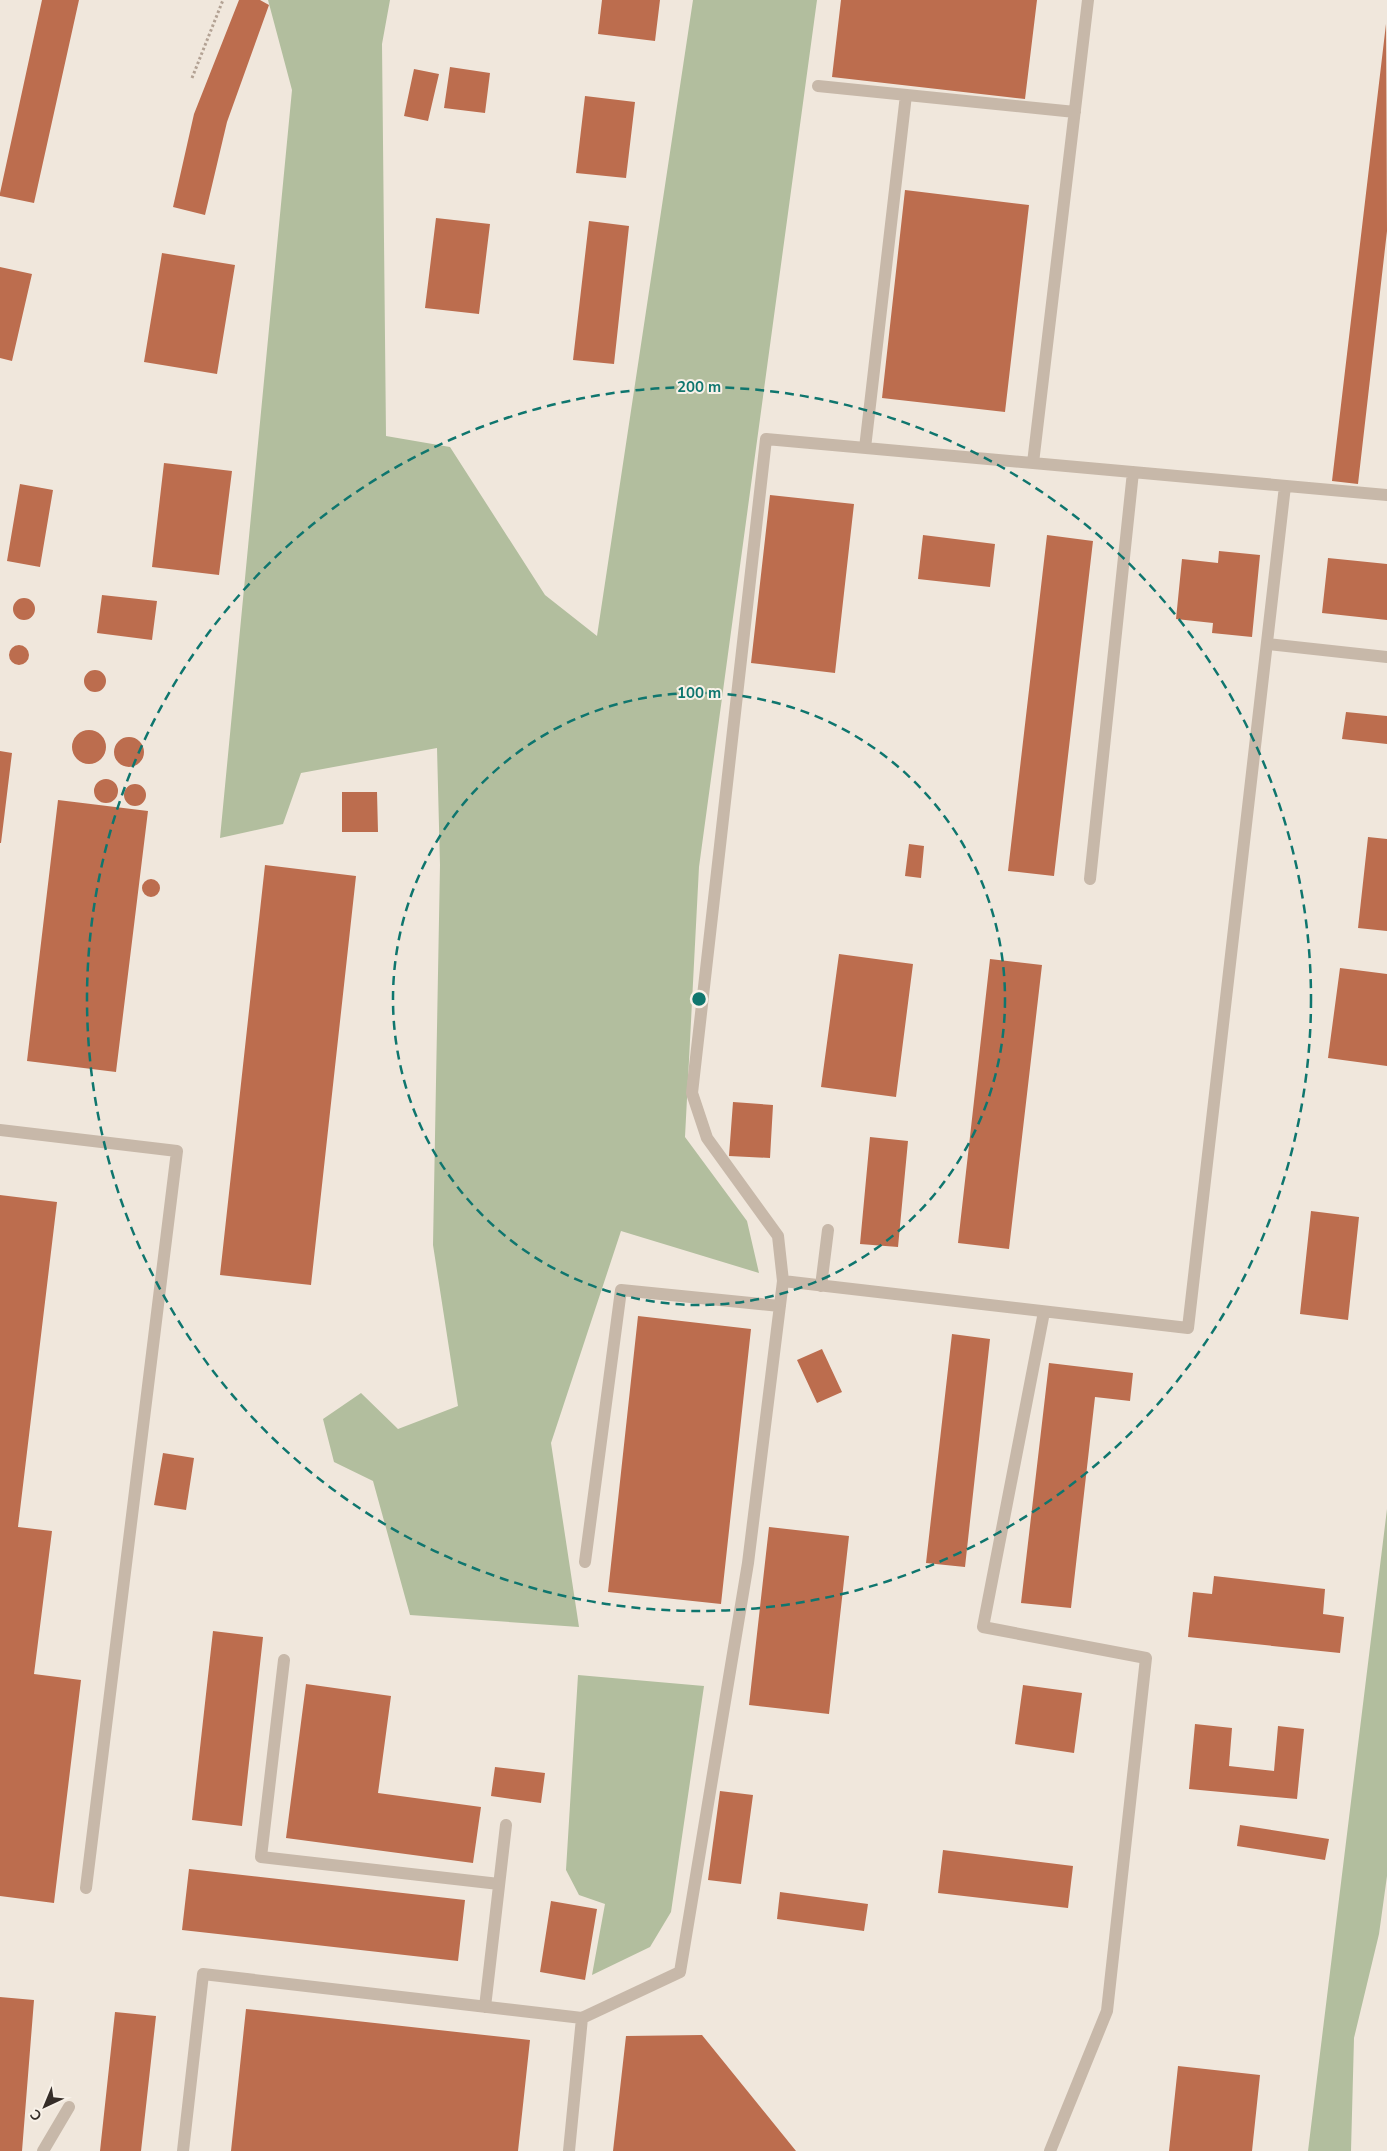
<svg xmlns="http://www.w3.org/2000/svg" width="1387" height="2151" font-family="'Nunito Sans',sans-serif">
<style>
.green{fill:#b2be9e}
.building{fill:#bc6d4e}
.lines{fill:none;stroke-linecap:round;stroke-linejoin:round}
.path{stroke:#b3a294;stroke-width:3;stroke-dasharray:2.5 2.5;stroke-linecap:butt}
.minor{stroke:#c7b8a9;stroke-width:12}
.ring{fill:none;stroke:#0f766e;stroke-width:2.5;stroke-dasharray:9 6}
.centre{fill:#0f766e;stroke:#f8f1e8;stroke-width:2.5}
.ring-label{font-size:15px;text-anchor:middle;font-weight:bold;fill:#0f766e;stroke:#f8f1e8;stroke-width:4;stroke-linejoin:round;paint-order:stroke}
</style>
<rect width="100%" height="100%" fill="#f0e7dc"/>
<!-- green -->
<path class="green" d="M268 0H390L382 44 386 436 450 447 545 595 597 636 693 0H817L699 867 685 1137 747 1221 759 1273 621 1231 551 1443 579 1627 410 1615 373 1481 334 1462 323 1419 361 1393 398 1429 458 1406 433 1245 440 865 437 748 301 773 283 824 220 838 292 90Z
M1387 1509V1876L1379 1934 1354 2038 1351 2151H1308Z
M578 1675 704 1686 671 1912 650 1947 592 1975 605 1904 579 1895 566 1870Z"/>
<!-- building -->
<path class="building" d="M42 0H79L34 203 0 196V193Z
M239 0H260L269 5 227 122 205 215 173 207 194 114Z
M602 0H660L655 41 598 34Z
M841 0H1037L1025 99 832 77Z
M1386 24 1387 231 1358 484 1332 481Z
M450 67 490 73 485 113 444 108Z
M414 69 439 74 428 121 404 116Z
M585 96 635 102 626 178 576 173Z
M905 190 1029 205 1005 412 882 398Z
M436 218 490 224 479 314 425 308Z
M589 221 629 226 614 364 573 360Z
M162 253 235 265 217 374 144 362Z
M0 267 32 274 12 361 0 358Z
M164 463 232 471 219 575 152 567Z
M20 484 53 490 40 567 7 561Z
M770 495 854 504 835 673 751 663Z
M923 535 995 544 990 587 918 579Z
M1047 535 1093 541 1054 876 1008 871Z
M1219 551 1260 555 1252 637 1212 633 1213 623 1176 619 1182 559 1218 563Z
M1328 558 1387 564V620L1322 613Z
M102 595 157 601 152 640 97 633Z
M13 609a11 11 0 1 1 22 0a11 11 0 1 1-22 0Z
M9 655a10 10 0 1 1 20 0a10 10 0 1 1-20 0Z
M84 681a11 11 0 1 1 22 0a11 11 0 1 1-22 0Z
M1346 712 1387 716V744L1342 739Z
M72 747a17 17 0 1 1 34 0a17 17 0 1 1-34 0Z
M114 752a15 15 0 1 1 30 0a15 15 0 1 1-30 0Z
M0 751 12 753 1 843H0Z
M94 791a12 12 0 1 1 24 0a12 12 0 1 1-24 0Z
M124 795a11 11 0 1 1 22 0a11 11 0 1 1-22 0Z
M342 792H377L378 832H342Z
M58 800 148 811 116 1072 27 1061Z
M1368 837 1387 839V931L1358 928Z
M909 844 924 846 921 878 905 876Z
M265 865 356 876 311 1285 220 1275Z
M142 888a9 9 0 1 1 18 0a9 9 0 1 1-18 0Z
M839 954 913 964 896 1097 821 1087Z
M990 959 1042 965 1009 1249 958 1243Z
M1340 968 1387 974V1066L1328 1058Z
M733 1102 773 1105 770 1158 729 1156Z
M870 1137 908 1141 898 1247 860 1244Z
M0 1195 57 1202 18 1527 52 1531 34 1674 81 1680 54 1903 0 1896Z
M1311 1211 1359 1217 1348 1320 1300 1314Z
M638 1316 751 1329 721 1604 608 1592Z
M952 1334 990 1339 965 1567 926 1563Z
M822 1349 842 1392 817 1403 797 1360Z
M1049 1363 1133 1373 1130 1401 1095 1397 1071 1608 1021 1603Z
M163 1453 194 1458 186 1510 154 1505Z
M769 1527 849 1536 829 1714 749 1705Z
M1214 1576 1325 1589 1323 1614 1344 1617 1340 1653 1188 1637 1193 1592 1212 1594Z
M213 1631 263 1637 242 1826 192 1820Z
M306 1684 391 1696 378 1793 481 1807 473 1863 286 1838Z
M1023 1685 1082 1693 1074 1753 1015 1744Z
M1195 1724 1232 1728 1229 1766 1274 1771 1278 1726 1304 1729 1297 1799 1189 1789Z
M495 1767 545 1773 541 1803 491 1796Z
M720 1791 753 1795 741 1884 708 1880Z
M1240 1825 1329 1839 1325 1860 1237 1846Z
M943 1850 1073 1866 1068 1908 938 1893Z
M189 1869 465 1900 458 1961 182 1930Z
M780 1892 868 1904 864 1931 777 1919Z
M551 1901 597 1909 585 1980 540 1972Z
M0 1997 34 2000 22 2151H0Z
M246 2009 530 2040 518 2151H231Z
M115 2012 156 2016 141 2151H100Z
M702 2035 796 2151H613L626 2036Z
M1178 2066 1260 2075 1252 2151H1169Z"/>
<g class="lines">
<!-- path -->
<path class="path" d="M192 78 223 0"/>
<!-- minor -->
<path class="minor" d="M818 86 1075 112
M865 448 906 95
M1033 463 1088 0
M1267 644 1387 657
M1090 879 1133 472
M0 1130 177 1151 86 1888
M783 1281 1188 1328 1285 486
M821 1286 828 1230
M1044 1312 983 1627 1146 1658 1107 2011 1050 2151
M585 1562 621 1290 780 1306
M284 1660 261 1857 499 1884
M485 2007 506 1825
M43 2151 69 2107
M183 2151 203 1974 582 2018
M569 2151 582 2018 680 1972 748 1563 783 1281 778 1236 707 1138 692 1093 766 439 1387 495"/>
</g>
<!-- distance rings -->
<g class="ring">
<circle cx="699" cy="999" r="306"/>
<circle cx="699" cy="999" r="612"/>
</g>
<circle cx="699" cy="999" r="8" class="centre"/>
<g class="ring-label">
<text x="699" y="392">200 m</text>
<text x="699" y="698">100 m</text>
</g>
<!-- north arrow -->
<g transform="translate(45 2106) rotate(224)" stroke="#f8f1e8" stroke-width="4" paint-order="stroke">
<path d="M0-4L9 19L0 12L-9 19Z" fill="#352d28"/>
<text y="-8" font-size="14" font-weight="bold" text-anchor="middle" fill="#352d28">С</text>
</g>
</svg>
